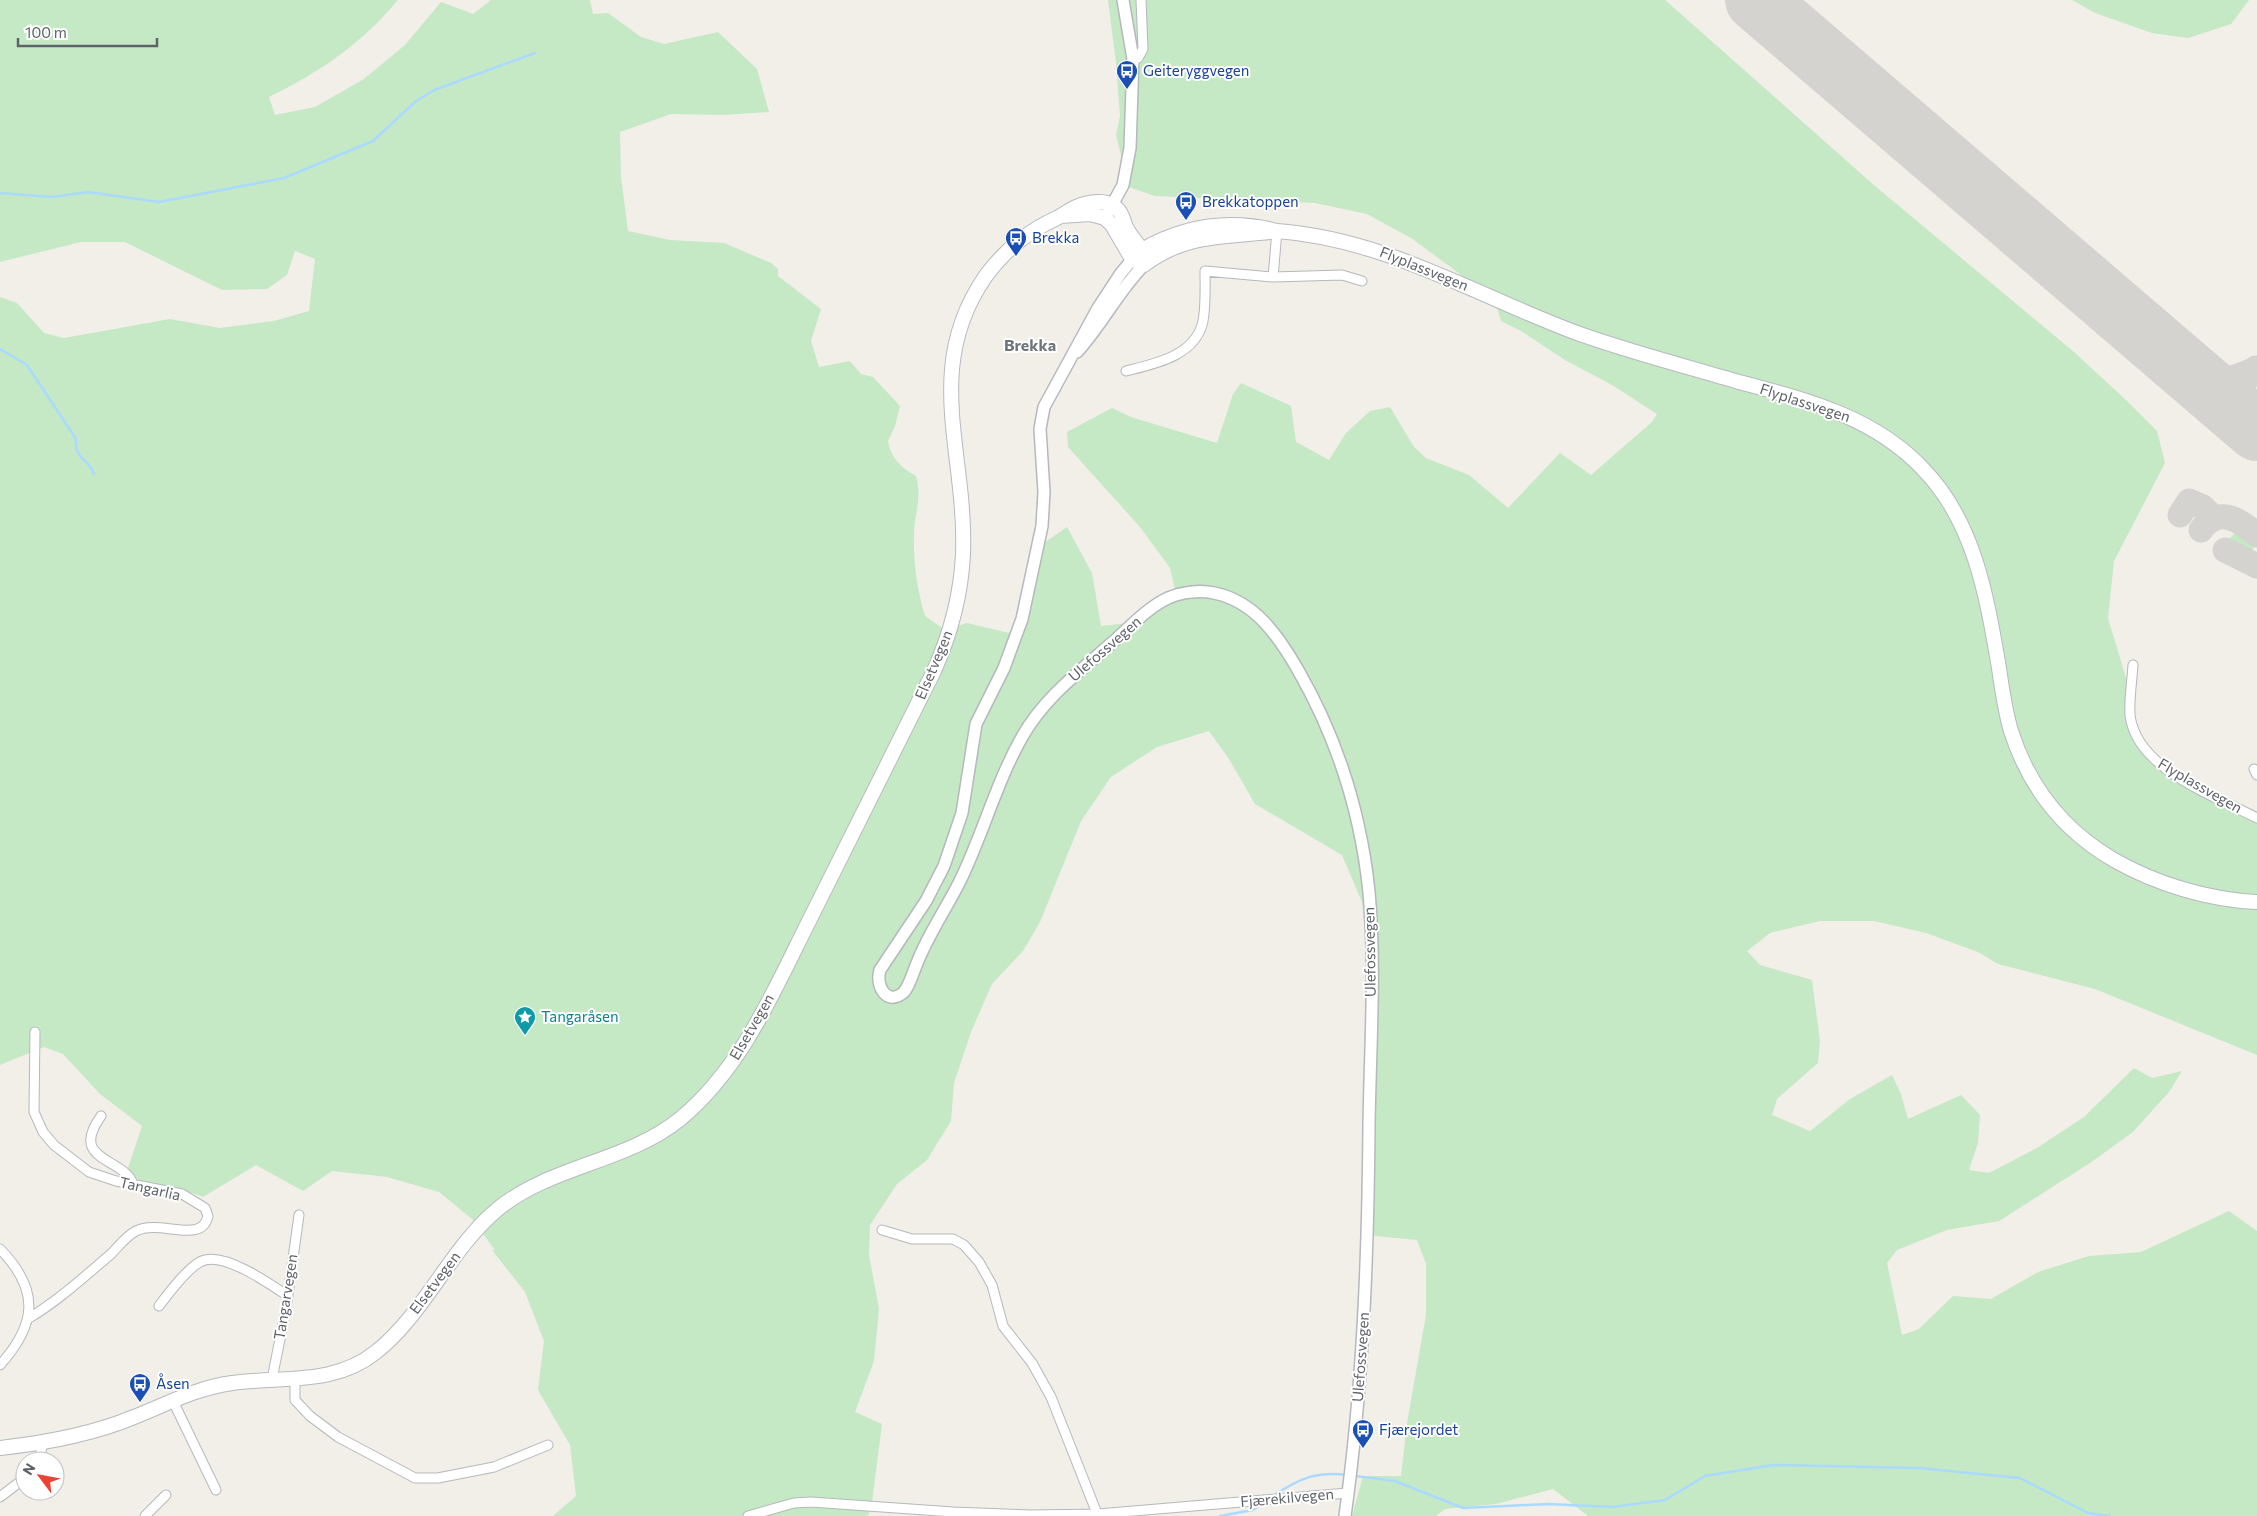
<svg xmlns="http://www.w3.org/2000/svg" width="2257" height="1516" font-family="Commissioner,sans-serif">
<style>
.green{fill:#c5e8c5}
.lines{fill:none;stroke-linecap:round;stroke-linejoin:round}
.stream{stroke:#aadaff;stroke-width:2.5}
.taxiway{stroke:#d4d3d0;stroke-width:25}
.runway{stroke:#d4d3d0;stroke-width:62}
.minor-casing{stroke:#b5b8bc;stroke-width:11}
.tertiary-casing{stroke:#b5b8bc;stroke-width:14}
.secondary-casing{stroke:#b6babf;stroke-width:16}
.minor{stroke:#fff;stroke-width:9}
.tertiary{stroke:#fff;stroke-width:11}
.secondary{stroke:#fff;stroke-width:14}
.labels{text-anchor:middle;stroke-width:4;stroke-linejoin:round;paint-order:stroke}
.transit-label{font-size:15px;fill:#164399;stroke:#fff;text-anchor:start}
.street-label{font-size:15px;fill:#5f6368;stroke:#fff}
.culture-label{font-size:15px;fill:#0d838f;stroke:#fff;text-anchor:start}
.neighbourhood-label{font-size:16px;font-weight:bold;fill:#70757a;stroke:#fff}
</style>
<rect width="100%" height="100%" fill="#f1efe8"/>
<!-- green -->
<path class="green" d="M0 0H398C361 44 320 72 269 97L275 115 315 107 364 79 405 45 441 2 473 14 491 0H590L593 14 608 13 641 37 664 44 718 32 757 69 769 112 724 115 671 114 620 132 621 177 628 231 670 240 724 243 771 263 778 269V276L821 309 811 341 819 367 850 361 861 374 873 377 900 406 895 426 888 441C891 459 901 467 916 476 922 498 915 511 914 533 913 562 917 589 925 616L945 630 967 623 1009 633 1024 611 1041 545 1067 527 1092 573 1101 626 1130 623 1176 594 1170 568 1140 527 1068 447 1067 432 1112 408 1131 417 1217 443 1233 394 1241 383 1291 406 1296 442 1329 460 1346 433 1370 411 1390 407 1414 447 1426 458 1469 475 1508 508 1560 453 1591 475 1652 422 1657 414 1612 385 1565 360 1521 331 1501 321 1496 305 1456 271 1411 238 1367 214 1315 203 1155 196 1129 187 1116 135 1120 116 1116 63 1108 0H1665L1875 186 2074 352 2126 400 2157 431 2165 463 2114 561 2108 618 2129 688 2126 715 2138 748 2170 775 2257 819V1055L2095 989 1998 964 1978 952 1926 933 1874 921H1820L1770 933 1747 951 1760 965 1812 980 1820 1041 1818 1063 1777 1099 1772 1115 1810 1131 1850 1099 1892 1075 1901 1094 1908 1119 1961 1095 1980 1115 1978 1143 1969 1170 1989 1173 2037 1148 2084 1117 2134 1068 2152 1078 2182 1071 2169 1092 2133 1132 2090 1163 1999 1221 1947 1230 1897 1250 1887 1263 1902 1335 1919 1329 1953 1296 1991 1299 2038 1272 2089 1256 2141 1252 2229 1211 2257 1231V1516H1588L1553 1489 1496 1504 1445 1509 1436 1516H1352L1363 1476H1401L1407 1423 1426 1315V1264L1417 1240 1375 1236 1362 1222 1367 955 1362 902 1342 855 1255 804 1229 759 1209 731 1157 747 1111 777 1081 821 1040 922 1023 951 992 984 971 1032 954 1083 951 1121 927 1160 897 1184 870 1225 869 1255 879 1309 874 1361 855 1412 882 1424 871 1510 867 1516H553L576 1496 570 1445 538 1390 544 1341 525 1292 492 1250H495L472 1219 439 1192 387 1177 332 1171 303 1191 256 1165 203 1197 181 1189 139 1181 128 1168 142 1126 100 1094 63 1054 44 1047 0 1065V297L17 303 44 333 64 338 170 319 220 328 274 321 309 311 315 259 295 251 287 275 267 289 222 290 125 242H81L0 262Z
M2072 0H2249L2231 24 2188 38 2152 33 2095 13Z
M2236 532 2255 543 2252 552 2228 540Z"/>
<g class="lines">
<!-- stream -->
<path class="stream" d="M0 193 52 197 88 192 159 202 284 178 373 141 415 102 434 90 535 53
M0 349 27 365 76 439C74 460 89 458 94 474
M1355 1476 1395 1481 1463 1508 1548 1504 1612 1507 1665 1500 1705 1476 1773 1465 1919 1468 2020 1478 2088 1513 2110 1516
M1273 1496C1298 1479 1316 1471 1347 1475
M1220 1516 1253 1510 1262 1504"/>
<!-- taxiway -->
<path class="taxiway" d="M2185 368C2214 385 2227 382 2257 368
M2256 429C2240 406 2233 389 2256 368
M2180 515 2189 501 2203 507 2213 517
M2201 530C2218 506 2239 519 2257 535
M2225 550 2257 566"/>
<!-- runway -->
<path class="runway" d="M1756 0 2257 430"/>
<!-- minor casing -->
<g class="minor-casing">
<path id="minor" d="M1133 59 1138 58 1143 49 1141 0
M1273 277 1277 231
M1126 371C1154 364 1196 356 1203 321 1206 305 1205 287 1205 271L1273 277 1342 275 1362 281
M2133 665C2132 681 2129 699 2130 715 2136 769 2215 796 2257 818
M2254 769 2257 775
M101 1116C68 1162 124 1157 133 1184
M882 1230 912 1239H953L964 1245 979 1262 992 1285 1003 1326 1032 1363 1051 1397 1098 1516
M0 1249C40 1290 37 1324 0 1365
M159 1306C168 1294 191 1263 205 1260 227 1254 270 1284 288 1296
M29 1318C58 1301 85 1276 111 1254 119 1246 126 1236 136 1231 160 1219 202 1245 208 1216L205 1208 182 1194 116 1181 89 1172 54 1145 43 1132 34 1112 35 1032
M272 1379 286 1309 299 1215
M295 1379V1400L310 1416 338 1437 415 1478H438L494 1467 548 1445
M172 1399 216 1490
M39 1461 43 1442
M0 1497 25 1478
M145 1516 166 1495
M748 1516 794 1503 811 1502 953 1512 1031 1515 1098 1514 1348 1493"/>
</g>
<!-- tertiary casing -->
<g class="tertiary-casing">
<path id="tertiary" d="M1105 218 1123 185 1130 148 1133 59 1123 0
M1138 253 1121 273 1098 308 1044 407 1040 429 1044 492 1042 526 1022 619 1004 668 976 724 962 813 944 866 926 901 880 970C875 986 887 1007 904 992 909 986 911 978 914 971 925 939 945 911 960 881 983 834 996 783 1022 737 1044 698 1080 671 1113 642 1130 627 1147 608 1168 598 1182 592 1200 590 1214 593 1255 601 1279 637 1298 670 1337 738 1361 814 1369 892 1376 969 1370 1049 1369 1126 1368 1256 1363 1387 1345 1516
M1077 352C1102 325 1118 291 1144 265L1143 259"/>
</g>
<!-- secondary casing -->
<g class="secondary-casing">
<path id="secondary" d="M1277 231C1386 239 1477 296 1577 333 1630 352 1685 366 1739 382 1807 400 1875 417 1924 470 1975 523 1987 598 1999 668 2002 689 2005 711 2011 731 2029 787 2064 831 2114 860 2156 884 2209 900 2257 902
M0 1448C45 1443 91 1435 134 1417 167 1404 196 1388 232 1383 282 1376 334 1386 376 1352 426 1312 450 1248 499 1208 553 1165 627 1162 680 1119 743 1067 775 988 811 917 852 835 893 753 934 671 951 633 961 596 963 554 967 453 922 369 985 277 1004 251 1028 231 1057 218 1063 215 1068 211 1074 208 1088 201 1112 197 1121 214 1124 219 1124 224 1127 229 1131 236 1137 243 1142 250 1184 226 1230 219 1277 231 1227 238 1187 232 1144 265L1132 259 1112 225 1105 218 1090 214 1060 216"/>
</g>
<!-- minor -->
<use href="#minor" class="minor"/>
<!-- tertiary -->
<use href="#tertiary" class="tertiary"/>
<!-- secondary -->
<use href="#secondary" class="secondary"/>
</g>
<!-- icons -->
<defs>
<g id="bus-pin" transform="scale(1.125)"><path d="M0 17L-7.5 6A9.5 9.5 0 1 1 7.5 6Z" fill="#1a4fb4" stroke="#fff"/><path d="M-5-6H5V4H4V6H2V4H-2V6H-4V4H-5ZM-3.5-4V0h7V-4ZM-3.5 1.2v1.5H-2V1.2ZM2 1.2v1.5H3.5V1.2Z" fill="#fff"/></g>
<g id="sight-pin" transform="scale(1.125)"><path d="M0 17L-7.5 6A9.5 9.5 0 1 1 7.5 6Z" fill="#0f9aa8" stroke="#fff"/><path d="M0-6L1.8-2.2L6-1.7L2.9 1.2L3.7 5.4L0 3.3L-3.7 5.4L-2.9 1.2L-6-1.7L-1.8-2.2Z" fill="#fff"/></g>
</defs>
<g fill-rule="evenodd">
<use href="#bus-pin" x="1127" y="71"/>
<use href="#bus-pin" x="1186" y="202"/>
<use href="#bus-pin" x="1016" y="238"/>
<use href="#sight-pin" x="525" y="1017"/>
<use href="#bus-pin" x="140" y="1384"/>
<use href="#bus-pin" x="1363" y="1430"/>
</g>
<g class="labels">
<!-- transit labels -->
<g class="transit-label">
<text x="1143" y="76">Geiteryggvegen</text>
<text x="1202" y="207">Brekkatoppen</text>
<text x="1032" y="243">Brekka</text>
<text x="156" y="1389">Åsen</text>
<text x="1379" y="1435">Fjærejordet</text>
</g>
<!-- street labels -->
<g class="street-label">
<text transform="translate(1424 269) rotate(22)" y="5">Flyplassvegen</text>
<text transform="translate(1805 403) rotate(18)" y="5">Flyplassvegen</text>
<text transform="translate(1105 649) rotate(-41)" y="5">Ulefossvegen</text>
<text transform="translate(934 665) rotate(-67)" y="5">Elsetvegen</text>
<text transform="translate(2200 786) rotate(30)" y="5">Flyplassvegen</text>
<text transform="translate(1370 952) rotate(-91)" y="5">Ulefossvegen</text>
<text transform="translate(752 1027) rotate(-60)" y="5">Elsetvegen</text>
<text transform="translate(150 1189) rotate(13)" y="5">Tangarlia</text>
<text transform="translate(435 1283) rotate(-53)" y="5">Elsetvegen</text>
<text transform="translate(286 1297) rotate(-81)" y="5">Tangarvegen</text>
<text transform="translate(1361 1357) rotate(-86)" y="5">Ulefossvegen</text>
<text transform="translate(1287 1498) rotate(-5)" y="5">Fjærekilvegen</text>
</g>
<!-- culture labels -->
<g class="culture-label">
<text x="541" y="1022">Tangaråsen</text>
</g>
<!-- neighbourhood labels -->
<g class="neighbourhood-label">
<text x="1030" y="351">Brekka</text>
</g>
</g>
<!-- north arrow -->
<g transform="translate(40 1476) rotate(302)"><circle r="24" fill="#ffffff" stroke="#bfc1c3"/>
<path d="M0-4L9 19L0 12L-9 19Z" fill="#ea4335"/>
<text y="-8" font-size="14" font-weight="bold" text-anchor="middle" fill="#5f6368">N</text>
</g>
<!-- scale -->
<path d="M18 38v8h139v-8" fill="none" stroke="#5f6368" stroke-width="2.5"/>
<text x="25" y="38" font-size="15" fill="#5f6368" stroke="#ffffff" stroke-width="4" paint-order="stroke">100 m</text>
</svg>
